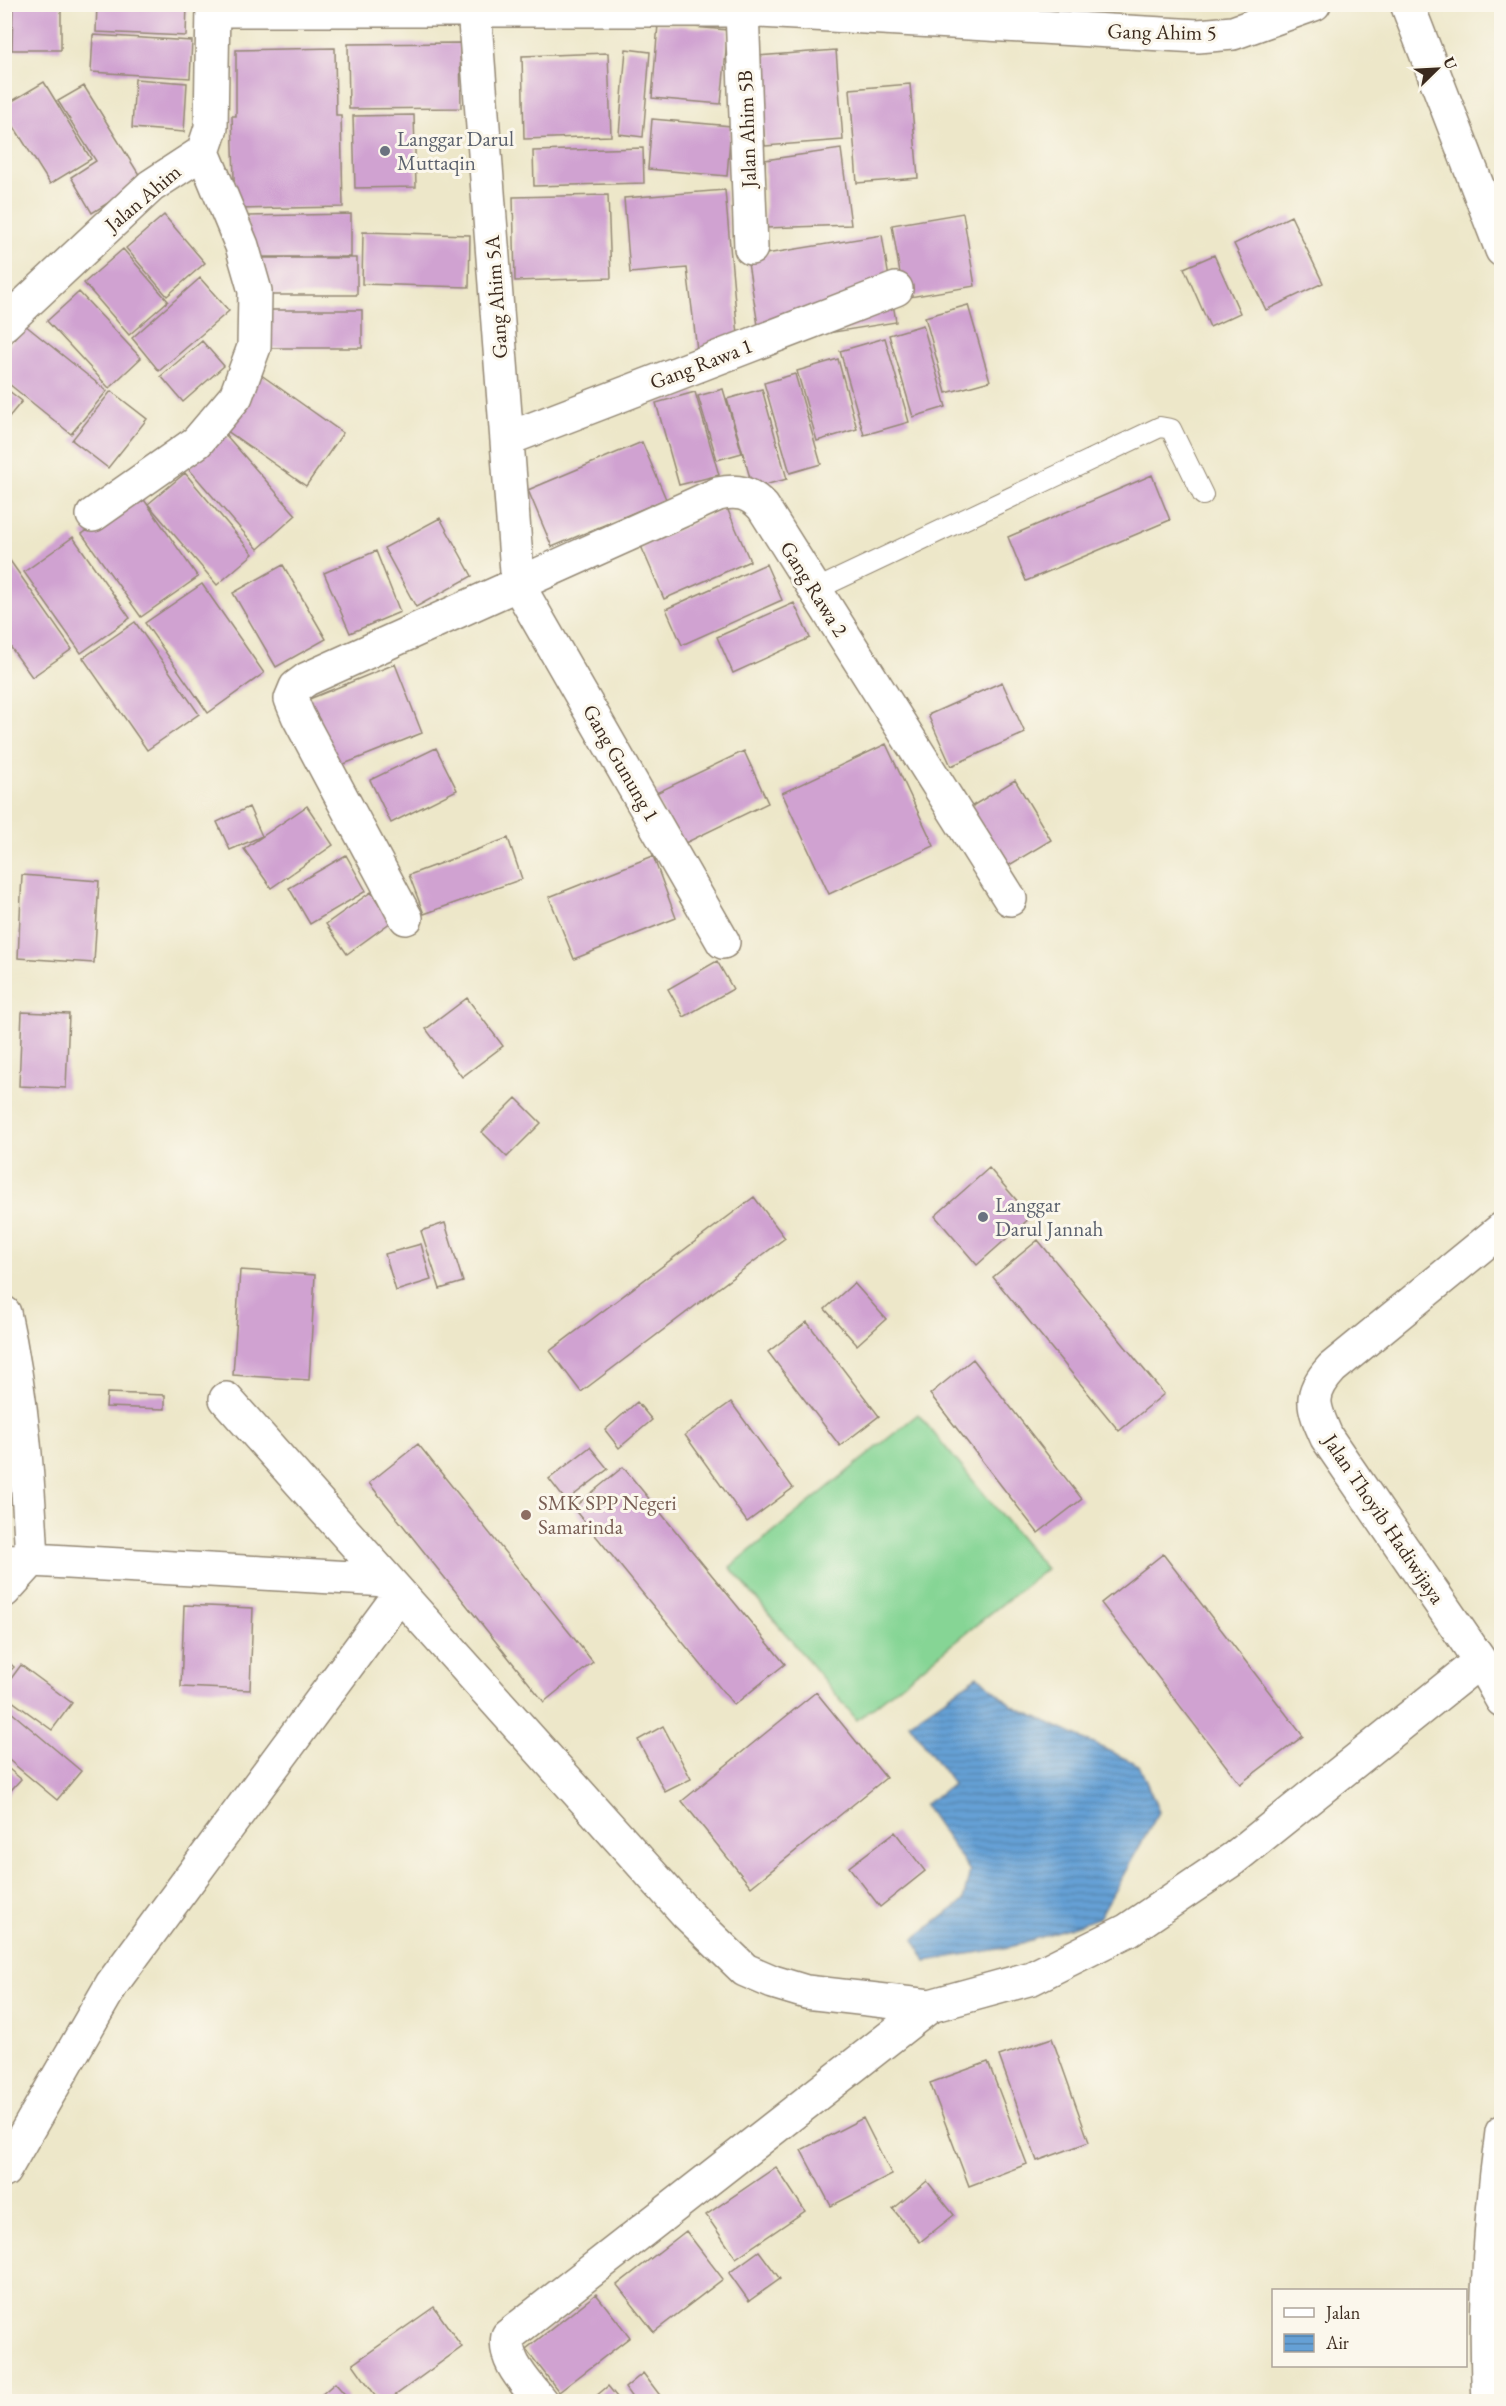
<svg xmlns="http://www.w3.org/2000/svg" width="1506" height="2406" font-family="'EB Garamond',serif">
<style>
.grass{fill:#86d595;stroke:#60805a;stroke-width:1.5}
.water{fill:url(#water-rules);stroke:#50657a;stroke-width:1.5}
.building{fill:#d0a2d1}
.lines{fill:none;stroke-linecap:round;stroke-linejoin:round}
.lane-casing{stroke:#948874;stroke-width:22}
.street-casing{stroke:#948874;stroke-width:36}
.lane{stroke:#fff;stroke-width:20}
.street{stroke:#fff;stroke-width:33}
.worship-dot{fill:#6b7280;stroke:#fbf7ec;stroke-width:2}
.education-dot{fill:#8d6e63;stroke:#fbf7ec;stroke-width:2}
.labels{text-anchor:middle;stroke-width:6;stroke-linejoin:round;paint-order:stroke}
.street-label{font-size:21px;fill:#3b2a1e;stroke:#fbf7ec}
.worship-label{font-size:21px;fill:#5b616d;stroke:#fbf7ec;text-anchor:start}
.education-label{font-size:21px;fill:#785e54;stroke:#fbf7ec;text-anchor:start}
</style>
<defs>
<pattern id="water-rules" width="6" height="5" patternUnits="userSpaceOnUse" patternTransform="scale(1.5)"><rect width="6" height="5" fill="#65a0d5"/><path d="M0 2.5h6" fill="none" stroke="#5483ac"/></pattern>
</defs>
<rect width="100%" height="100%" fill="#fbf7ec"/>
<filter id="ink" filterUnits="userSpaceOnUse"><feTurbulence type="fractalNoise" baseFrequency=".0167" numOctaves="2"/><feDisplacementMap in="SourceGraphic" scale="12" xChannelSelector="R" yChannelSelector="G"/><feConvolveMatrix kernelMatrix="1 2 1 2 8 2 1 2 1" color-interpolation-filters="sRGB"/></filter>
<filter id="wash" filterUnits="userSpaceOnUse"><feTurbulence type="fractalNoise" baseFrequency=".008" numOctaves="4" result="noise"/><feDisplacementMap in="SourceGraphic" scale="24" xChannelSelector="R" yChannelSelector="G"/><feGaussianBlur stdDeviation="1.35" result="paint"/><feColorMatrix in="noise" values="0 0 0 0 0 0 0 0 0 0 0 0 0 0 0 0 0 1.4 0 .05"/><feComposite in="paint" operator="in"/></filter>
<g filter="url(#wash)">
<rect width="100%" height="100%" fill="#ede7c9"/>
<!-- grass -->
<path class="grass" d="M918 1414 1046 1569 857 1720 730 1567Z"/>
<!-- water -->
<path class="water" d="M978 1676 1013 1706 1139 1765 1159 1812 1099 1918 1010 1947 926 1961 914 1939 963 1901 970 1871 924 1805 953 1784 909 1723Z"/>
<g id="blocks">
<!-- building -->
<path class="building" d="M13 4H61V50H12Z
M97 4H187L186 36 96 32Z
M658 24 728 30 721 104 652 98Z
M93 35 192 41 190 78 91 72Z
M460 43 461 108 349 109 348 44Z
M335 48 336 115H341L343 207 235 209 232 116H236V50Z
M626 49 650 52 643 137 619 134Z
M836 50 843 140 765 146 757 56Z
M608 53 611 136 524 139 522 56Z
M135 79 187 83 184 132 132 128Z
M44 82 91 159 50 184 4 111V106Z
M910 84 918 178 857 183 850 89Z
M84 86 143 181 92 213 71 177 96 161 58 101Z
M414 115 416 187 355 188 353 116Z
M652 119 731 126 727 176 648 169Z
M643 148 644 183 534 186 533 151Z
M841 149 851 225 765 228V160Z
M725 190 739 347 697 350 687 268 630 273 624 198Z
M608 195 611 278 515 281 513 197Z
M963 213 975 286 904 298 892 225Z
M351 214V257H248L247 216Z
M164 215 205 263 167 296 126 248Z
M1291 216 1323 283 1266 310 1234 244Z
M363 232 470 235 469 287 362 284Z
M882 235 896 322 761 344 747 257Z
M123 249 168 301 129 335 84 283Z
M1214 255 1240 313 1210 327 1184 268Z
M260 258H357V295H260Z
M200 278 229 311 159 371 132 338Z
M79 292 141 358 109 388 47 321Z
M968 305 990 381 946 393 925 317Z
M264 310H362V348H263Z
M25 325 107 391 71 434 4 380V351Z
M923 325 946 407 913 417 889 335Z
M885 338 909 422 864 435 840 351Z
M202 341 224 366 183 402 161 376Z
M838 359 857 429 817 441 797 371Z
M257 372 343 433 306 486 220 426Z
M795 374 821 464 790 473 764 383Z
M4 387 22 401 4 423Z
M723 389 742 453 717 460 698 396Z
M762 389 787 479 753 488 727 399Z
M111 391 147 419 108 468 72 440Z
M695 392 719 475 679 485 656 403Z
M225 434 296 515 258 549 188 468Z
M642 442 666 499 552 547 528 490Z
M185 473 253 554 217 585 148 504Z
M1152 475 1170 520 1026 581 1008 537Z
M140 494 198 577 141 617 82 534Z
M727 508 750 561 664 599 641 546Z
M440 518 472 576 416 607 384 548Z
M73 537 130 618 81 653 24 572Z
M376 551 400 612 350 633 324 573Z
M4 552 72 649 32 677 4 638Z
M766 564 782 600 682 645 666 609Z
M283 565 326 639 276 667 233 593Z
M202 584 264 673 208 713 145 623Z
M794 603 810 638 733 673 717 637Z
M135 622 199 714 147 750 83 658Z
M395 664 422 733 334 768 307 700Z
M1002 682 1025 733 951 766 928 715Z
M886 744 934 846 829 894 782 793Z
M436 748 457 790 391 823 370 780Z
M744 751 768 803 679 846 654 794Z
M1015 780 1051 840 1006 867 959 814Z
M307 806 333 845 271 888 244 849Z
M249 807 262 836 230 850 217 822Z
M508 838 522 879 424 914 409 875Z
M346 855 366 891 310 924 289 888Z
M653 856 676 918 574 959 549 897Z
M22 875 99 881 94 963 18 958Z
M371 892 391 922 347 954 326 924Z
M717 961 733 989 684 1017 668 989Z
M467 998 503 1046 462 1077 426 1029Z
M22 1012 69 1014 66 1088 19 1086Z
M516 1098 541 1123 507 1157 482 1132Z
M989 1168 1031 1217 977 1265 935 1216Z
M754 1197 785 1238 581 1392 550 1351Z
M445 1223 463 1282 440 1289 421 1231Z
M1038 1240 1164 1394 1119 1431 993 1277Z
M421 1244 431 1280 396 1291 385 1254Z
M240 1270 315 1275 309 1380 233 1375Z
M854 1283 886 1319 857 1345 825 1309Z
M807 1322 879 1416 840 1446 768 1352Z
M973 1359 1082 1499 1038 1533 930 1394Z
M107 1393 165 1395V1409L106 1407Z
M637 1402 652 1420 619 1448 605 1430Z
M731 1402 793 1488 747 1522 685 1435Z
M418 1444 593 1662 544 1702 369 1483Z
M590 1447 608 1469 566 1501 549 1479Z
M623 1467 785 1664 734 1705 573 1508Z
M1163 1554 1303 1736 1240 1784 1101 1603Z
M184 1605 253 1608 250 1690 181 1687Z
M4 1658 14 1667 4 1677Z
M21 1665 72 1703 52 1730 4 1695V1688Z
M816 1692 886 1778 751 1887 682 1801Z
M4 1706 81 1771 57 1800 4 1756Z
M663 1726 691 1779 665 1792 638 1740Z
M4 1765 21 1779 4 1798Z
M895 1832 925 1871 880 1907 849 1867Z
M1052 2038 1089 2142 1037 2161 999 2056Z
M988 2062 1027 2164 969 2186 930 2083Z
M863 2118 892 2175 831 2206 801 2150Z
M776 2167 805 2211 736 2258 706 2215Z
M927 2181 954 2215 920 2242 893 2209Z
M686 2231 723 2279 654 2332 617 2285Z
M759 2251 780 2279 749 2301 729 2273Z
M596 2294 630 2337 559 2392 526 2349Z
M434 2307 462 2347 386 2402H380L353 2364Z
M643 2373 665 2402H635L625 2388Z
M335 2383 348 2398 344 2402H313Z
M608 2386 621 2402H589Z"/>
</g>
</g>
<g filter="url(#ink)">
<use href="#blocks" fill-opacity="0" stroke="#948874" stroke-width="1.5"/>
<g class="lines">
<!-- lane casing -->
<g class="lane-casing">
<path id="lane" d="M815 590 1160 427 1171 429 1203 495"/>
</g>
<!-- street casing -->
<g class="street-casing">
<path id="street" d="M1407 4 1502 250
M474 9 518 585 723 942
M213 10H742L1198 36 1233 33 1314 4
M742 10 751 248
M4 324 151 186 203 152 211 128 213 4
M507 439 896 289
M93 515 197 442 236 396 254 347 255 291 242 246 203 152
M406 918 298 716 291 699 296 687 307 679 718 494C737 490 749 492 763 507L1010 899
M1502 1229 1332 1368C1307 1395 1313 1407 1327 1438L1480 1661 1502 1700
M4 1313C22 1394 28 1477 32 1560L4 1591
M4 1561 32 1560 387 1580
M400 1594 687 1914 745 1970 773 1982 806 1992 930 2006 1032 1978 1128 1930 1233 1859 1480 1661
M4 2171 112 1984 400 1594 226 1399
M541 2402C526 2382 503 2361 508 2336L930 2006
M1489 2402C1484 2312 1490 2221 1502 2132"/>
</g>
<!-- lane -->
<use href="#lane" class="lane"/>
<!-- street -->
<use href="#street" class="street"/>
</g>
</g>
<!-- markers -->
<g class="worship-dot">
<circle cx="385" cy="151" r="6"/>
<circle cx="983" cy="1217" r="6"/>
</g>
<circle class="education-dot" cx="526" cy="1515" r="6"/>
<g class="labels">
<!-- street labels -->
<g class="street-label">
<text transform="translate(1162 32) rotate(1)" y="7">Gang Ahim 5</text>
<text transform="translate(747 129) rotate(-92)" y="7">Jalan Ahim 5B</text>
<text transform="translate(143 198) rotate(-40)" y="7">Jalan Ahim</text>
<text transform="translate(496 297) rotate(-94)" y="7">Gang Ahim 5A</text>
<text transform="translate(701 364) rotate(-21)" y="7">Gang Rawa 1</text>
<text transform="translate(814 589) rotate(58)" y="7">Gang Rawa 2</text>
<text transform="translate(621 763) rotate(60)" y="7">Gang Gunung 1</text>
<text transform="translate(1384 1519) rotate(56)" y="7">Jalan Thoyib Hadiwijaya</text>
</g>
<!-- worship labels -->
<g class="worship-label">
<text x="397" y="146">Langgar Darul<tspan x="397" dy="24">Muttaqin</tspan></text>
<text x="995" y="1212">Langgar<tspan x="995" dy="24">Darul Jannah</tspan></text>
</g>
<!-- education labels -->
<g class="education-label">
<text x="538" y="1510">SMK SPP Negeri<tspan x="538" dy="24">Samarinda</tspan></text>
</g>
</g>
<!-- margin -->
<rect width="1506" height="2406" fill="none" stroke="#fbf7ec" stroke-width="24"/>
<!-- legend -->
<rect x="1272" y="2289" width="195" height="78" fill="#fbf7ec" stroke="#aea59a" stroke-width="1.5"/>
<rect x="1284" y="2308" width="30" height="9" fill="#ffffff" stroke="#aea59a" stroke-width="1.5"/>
<text x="1326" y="2319" font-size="18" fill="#3b2a1e">Jalan</text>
<rect x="1284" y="2334" width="30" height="18" fill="url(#water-rules)" stroke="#aea59a" stroke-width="1.5"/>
<text x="1326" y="2349" font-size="18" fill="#3b2a1e">Air</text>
<!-- north arrow -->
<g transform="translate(1437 69) rotate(66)" stroke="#fbf7ec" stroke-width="4.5" paint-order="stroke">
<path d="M0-4.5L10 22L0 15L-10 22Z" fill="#3b2a1e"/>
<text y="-9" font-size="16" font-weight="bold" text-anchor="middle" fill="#3b2a1e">U</text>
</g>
</svg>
